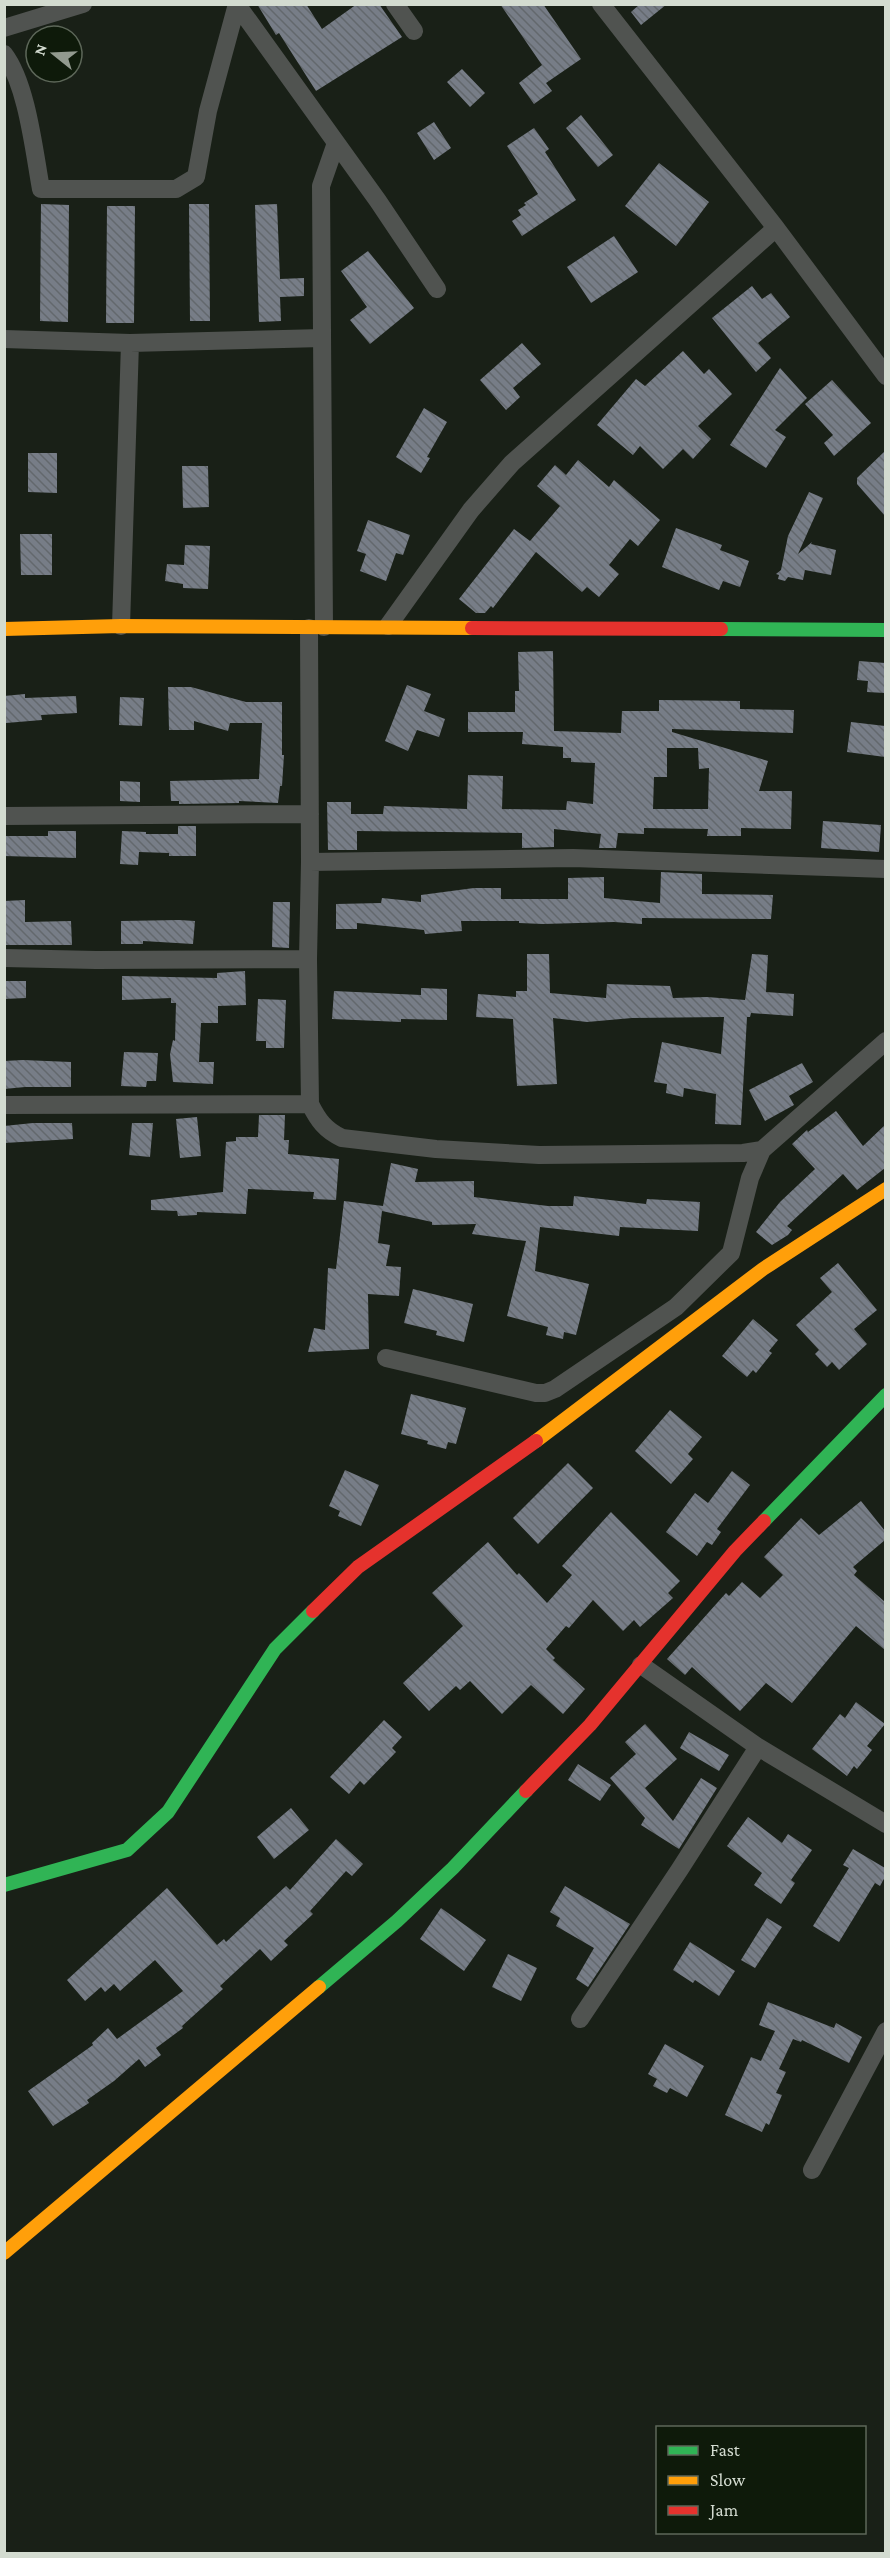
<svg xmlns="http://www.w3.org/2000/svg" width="890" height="2558" font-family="'Crimson Pro',serif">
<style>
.building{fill:url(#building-back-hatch);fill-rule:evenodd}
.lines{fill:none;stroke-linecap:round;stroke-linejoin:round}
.street{stroke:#505350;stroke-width:18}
.fast{stroke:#30b455;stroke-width:14}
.slow{stroke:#ff9f0a;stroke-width:14}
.jam{stroke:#e5322d;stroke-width:14}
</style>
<defs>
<pattern id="building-back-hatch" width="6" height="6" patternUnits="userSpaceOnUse" patternTransform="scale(1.5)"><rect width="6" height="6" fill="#777d87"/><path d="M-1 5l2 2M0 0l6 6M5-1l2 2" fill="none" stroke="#63686d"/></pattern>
</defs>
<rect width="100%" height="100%" fill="#192017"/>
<!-- building -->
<path class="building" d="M257 4H306L322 29 357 4H379L402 37 316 91 279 33 276 35Z
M500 4H543L581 59 546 83 552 91 534 104 519 83 542 65Z
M640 4H667L641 25 631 12Z
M462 69 485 93 470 107 447 82Z
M581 115 613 155 598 167 566 128Z
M434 122 451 148 434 160 417 133Z
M534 128 549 149 545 152 576 200 522 236 512 221 521 215 518 210 526 205 524 203 538 194 507 146Z
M659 163 709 202 676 246 625 206Z
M41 204 69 205 68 322 40 321Z
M189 204H209L210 321H190Z
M277 204 280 279 304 278V296L280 297 281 321 259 322 255 205Z
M107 206H135L134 323H106Z
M614 236 638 272 591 303 567 267Z
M368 251 414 308 370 344 350 320 367 307 341 271Z
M752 286 762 299 771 293 790 317 758 343 771 358 756 372 712 318Z
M522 343 541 364 513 388 520 397 506 410 480 380Z
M683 351 704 374 709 369 732 394 698 426 711 439 693 459 683 449 663 469 640 446 633 455 597 425 636 379 645 386Z
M780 368 807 398 775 430 786 437 766 468 730 445Z
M832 380 871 423 834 456 824 443 833 435 805 404Z
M424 408 447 422 427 457 430 458 421 473 396 457Z
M885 451V516L857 484V478Z
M28 453H57V493L28 492Z
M578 460 609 487 614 480 660 520 638 546 630 539 609 565 619 574 599 597 587 587 582 592 536 552 493 608 491 606 485 613H476L459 599 514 529 530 541 560 506 537 486 555 465 566 475Z
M182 466H208L209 507 183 508Z
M809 492 823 498 798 554 812 542 811 544 836 550 831 575 805 570 803 580 788 577 785 581 778 579 779 575 776 574 781 570 788 536Z
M368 520 410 535 403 555 396 553 386 581 360 571 366 554 357 551Z
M676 528 722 545 720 550 749 561 740 587 723 581 719 590 662 567Z
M20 534H52V575H21Z
M185 545 210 546 208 589 183 588V584L165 581 167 564 184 565Z
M553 651 554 731 621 733 622 711H659V700L740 701V709L794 710 793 733 672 729V732L768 761 759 791H792L791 829 741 828V836H707L708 829 644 828V834L618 833 616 848H599L601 834 554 829V847L522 848V833L357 831V850H328L327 802H351V814H383L384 806 467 809 468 775 503 776 502 809 566 810 567 801 593 804 595 763 571 762V758H563V747L522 744 523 732H468V712H515V691H519L518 652ZM667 748H698L699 769 709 768 708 809H653L654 777H667Z
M859 661 885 663V693L867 692 868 681 857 680Z
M407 685 431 694 424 711 445 719 439 737 417 730 408 751 385 741Z
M168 687H191L246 702H282V755H284L282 786H280L278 803 239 801V803L179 804V801H171L170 781 259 779 262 723H230L228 731 194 721V730H169Z
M25 694V698L76 696 77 713 41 715 42 720 6 723 4 696Z
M120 697 144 698 142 726 119 725Z
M851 722 885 726V757L847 752Z
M120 781 140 782V802L120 801Z
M823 821 881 825 879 852 821 848Z
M178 826H196V856H169V853L139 852 138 865 120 864 122 831 146 832V834H178Z
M48 831H76V858L4 856V836H48Z
M661 872 702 874V894L773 895 771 919 642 918V924L614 922 543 924 519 923V921H461L462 931 425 934 424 930 357 923V929H336V904L381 903 382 898 421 902V895L474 888H501V899H568V878L604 877V898L660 903Z
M25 900V922L71 921 72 945H4V901Z
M273 902H290L289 948 272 947Z
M179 920 195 921 193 944 143 941V944H121V921Z
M527 954H549L550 993 606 998 607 984 670 986 673 998 707 997 745 1000 752 954 768 955 766 992 794 994 793 1016 751 1013 750 1017H747L741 1125 715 1124 716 1094 684 1088 683 1097 666 1093 667 1084 654 1082 662 1042 721 1054 724 1017 632 1018 587 1022 553 1018 557 1084 517 1086 513 1019 476 1017 478 994 516 997V991H527Z
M245 971 246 1005 218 1006V1023H201L199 1062H214L213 1084 173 1082 170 1054 173 1040 175 1041 176 1003H171V998L122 1000V976L217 978V973Z
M4 981H26V998L4 999Z
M421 988 447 989V1020L401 1019V1022L332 1019 334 991 421 995Z
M258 999 286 1000 284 1048H266V1041H256Z
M124 1052 158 1053 156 1081H147L146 1087 121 1086Z
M23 1060 71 1062V1087H25L4 1089V1061Z
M802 1063 813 1082 789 1096 794 1105 765 1121 749 1090Z
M836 1111 863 1146 885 1125V1168L857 1190 843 1174 787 1226 792 1230 788 1235 772 1245 756 1232 780 1202 815 1169 792 1144 807 1130 808 1132Z
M259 1115H285L284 1140H289L288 1154 339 1159 336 1200 313 1199 314 1192 248 1189 246 1214 197 1212V1215L178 1216 177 1211 151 1210V1200L223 1192 226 1142 236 1141V1137H258Z
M197 1117 201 1156 180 1158 176 1119Z
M33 1123H72L73 1139 4 1143V1126Z
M132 1123H153L150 1157 129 1155Z
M391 1163 418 1169 415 1182 474 1181V1197L548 1206H573L574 1196 646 1204 647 1199 700 1202 698 1231 620 1227 619 1236 540 1227 535 1271 589 1284 576 1335 564 1332 563 1339 546 1335 548 1327 507 1316 526 1241 472 1234 476 1224 432 1225V1222L382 1211 378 1243 390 1245 386 1266 401 1267 399 1296 368 1294 369 1349 308 1352 314 1328 325 1330 328 1268 336 1269 344 1201 383 1206Z
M838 1263 877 1310 854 1329 867 1344 839 1370 832 1362 827 1367 815 1354 819 1350 796 1325 832 1292 820 1278Z
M413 1289 473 1304 464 1342 436 1335 437 1331 404 1323Z
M753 1319 778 1340 769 1351 772 1353 756 1373 753 1370 747 1377 722 1356Z
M411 1394 466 1408 456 1444 448 1442 446 1449 427 1444 428 1441 401 1434Z
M670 1410 702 1437 688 1454 693 1459 671 1484 635 1451Z
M568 1463 593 1488 538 1544 513 1518Z
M345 1470 379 1485 361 1526 338 1516 340 1511 329 1506Z
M732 1471 750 1485 717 1529 721 1532 712 1545 707 1542 697 1556 666 1532 695 1493 708 1503Z
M861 1501 885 1531V1540L853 1567 857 1571 854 1575 885 1602V1650L856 1626 792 1703 766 1683 740 1711 692 1667 685 1675 667 1659 726 1593 729 1596 742 1582 760 1598 783 1575 764 1557 801 1518 819 1535Z
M611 1512 680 1581 668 1593 673 1598 640 1627 634 1620 623 1631 593 1600 569 1628 566 1626 546 1649 555 1658 553 1660 585 1689 563 1714 531 1685 502 1714 470 1681 460 1690 456 1686 429 1711 403 1683 463 1626 432 1593 488 1542 517 1575 519 1573 547 1603 572 1575 562 1566Z
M856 1702 885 1724 867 1746 872 1750 857 1769 854 1766 847 1776 812 1749 840 1714 845 1718Z
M384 1720 402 1737 392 1748 396 1752 364 1785 360 1781 349 1794 330 1777Z
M645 1724 677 1759 645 1788 673 1821 701 1778 717 1788 679 1849 641 1825 645 1818 610 1778 636 1754 625 1742Z
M689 1732 729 1755 719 1771 680 1748Z
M578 1764 611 1785 600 1801 568 1780Z
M291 1808 309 1830 274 1859 257 1837Z
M748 1817 782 1843 788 1834 812 1850 791 1880 795 1883 781 1904 754 1885 762 1873 727 1846Z
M336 1839 363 1864 352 1876 346 1871 310 1911 313 1914 284 1941 288 1945 271 1961 260 1949 220 1986 223 1989 182 2026 183 2028 156 2048 161 2055 145 2067 139 2059 114 2081 87 2100 89 2103 53 2126 28 2091 93 2045 92 2043 108 2028 117 2039 183 1991 155 1960 120 1991 114 1984 105 1992 101 1987 85 2001 67 1980 167 1888 217 1945 224 1939 226 1942 286 1886 290 1890Z
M853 1849 885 1868V1877L880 1886 875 1883 839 1942 813 1926 849 1868 843 1865Z
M565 1886 630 1924 588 1987 576 1979 594 1948 556 1926 560 1918 550 1912Z
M441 1908 486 1940 464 1971 420 1939Z
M767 1918 782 1927 755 1968 741 1960Z
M690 1942 735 1971 719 1996 695 1980 693 1983 673 1970Z
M508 1954 537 1968 521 2001 492 1987Z
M768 2002 834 2028 836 2023 862 2037 849 2063 802 2040 801 2042 793 2039 779 2069 786 2072 776 2093 782 2095 769 2125 766 2123 762 2132 725 2115 751 2057 761 2061 775 2031 759 2025Z
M665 2044 704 2066 687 2097 670 2088 667 2093 653 2086 657 2079 648 2074Z"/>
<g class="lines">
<!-- street -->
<path class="street" d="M395 4 414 31
M601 4 776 228 886 376
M238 6 378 201 437 289
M4 28 83 4
M4 54C27 84 34 151 41 189H176L196 177 208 111 237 4
M4 339 130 343 322 338
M121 626 130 343
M388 626 471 510 512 463 776 228
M324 627 321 186 336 143
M309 628 310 862 573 858 886 869
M4 816 310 814
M310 862 308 959 310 1104C318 1120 325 1130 342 1138L436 1149 539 1155 743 1153 762 1150
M4 958 96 960 308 959
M4 1105 310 1104
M386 1358 536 1393H545L555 1389 676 1307 731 1253 750 1178 762 1150 886 1041
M641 1665 758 1747 886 1824
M580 2019 680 1869 758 1747
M812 2170 886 2031"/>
<!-- fast -->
<path class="fast" d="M721 629 886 630
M764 1521 886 1395
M4 1885 127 1850 168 1812 275 1649 313 1611
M319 1987 397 1921 453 1868 526 1791"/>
<!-- slow -->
<path class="slow" d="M4 629 121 626 472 628
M536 1441 763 1269 886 1189
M4 2253 319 1987"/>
<!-- jam -->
<path class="jam" d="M472 628 721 629
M313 1611 358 1567 536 1441
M526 1791 590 1725 735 1551 764 1521"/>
</g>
<!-- border -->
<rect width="890" height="2558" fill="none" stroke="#d3dbd0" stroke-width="12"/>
<!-- legend -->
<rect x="656" y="2426" width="210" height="108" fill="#0e1a0a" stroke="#5d6759" stroke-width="1.5"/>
<rect x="668" y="2446" width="30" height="9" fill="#30b455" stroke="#5d6759" stroke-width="1.5"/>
<text x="710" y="2456" font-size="18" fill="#d3dbd0">Fast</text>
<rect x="668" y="2476" width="30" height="9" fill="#ff9f0a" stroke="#5d6759" stroke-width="1.5"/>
<text x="710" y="2486" font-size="18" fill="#d3dbd0">Slow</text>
<rect x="668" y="2506" width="30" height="9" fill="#e5322d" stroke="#5d6759" stroke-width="1.5"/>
<text x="710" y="2516" font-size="18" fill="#d3dbd0">Jam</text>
<!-- north arrow -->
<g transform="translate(54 54) rotate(288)"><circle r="28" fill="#0e1a0a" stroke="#5d6759" stroke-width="1.5"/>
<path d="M0-4.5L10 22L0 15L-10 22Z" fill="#929a8f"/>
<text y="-9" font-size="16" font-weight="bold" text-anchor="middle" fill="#d3dbd0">N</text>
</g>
</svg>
